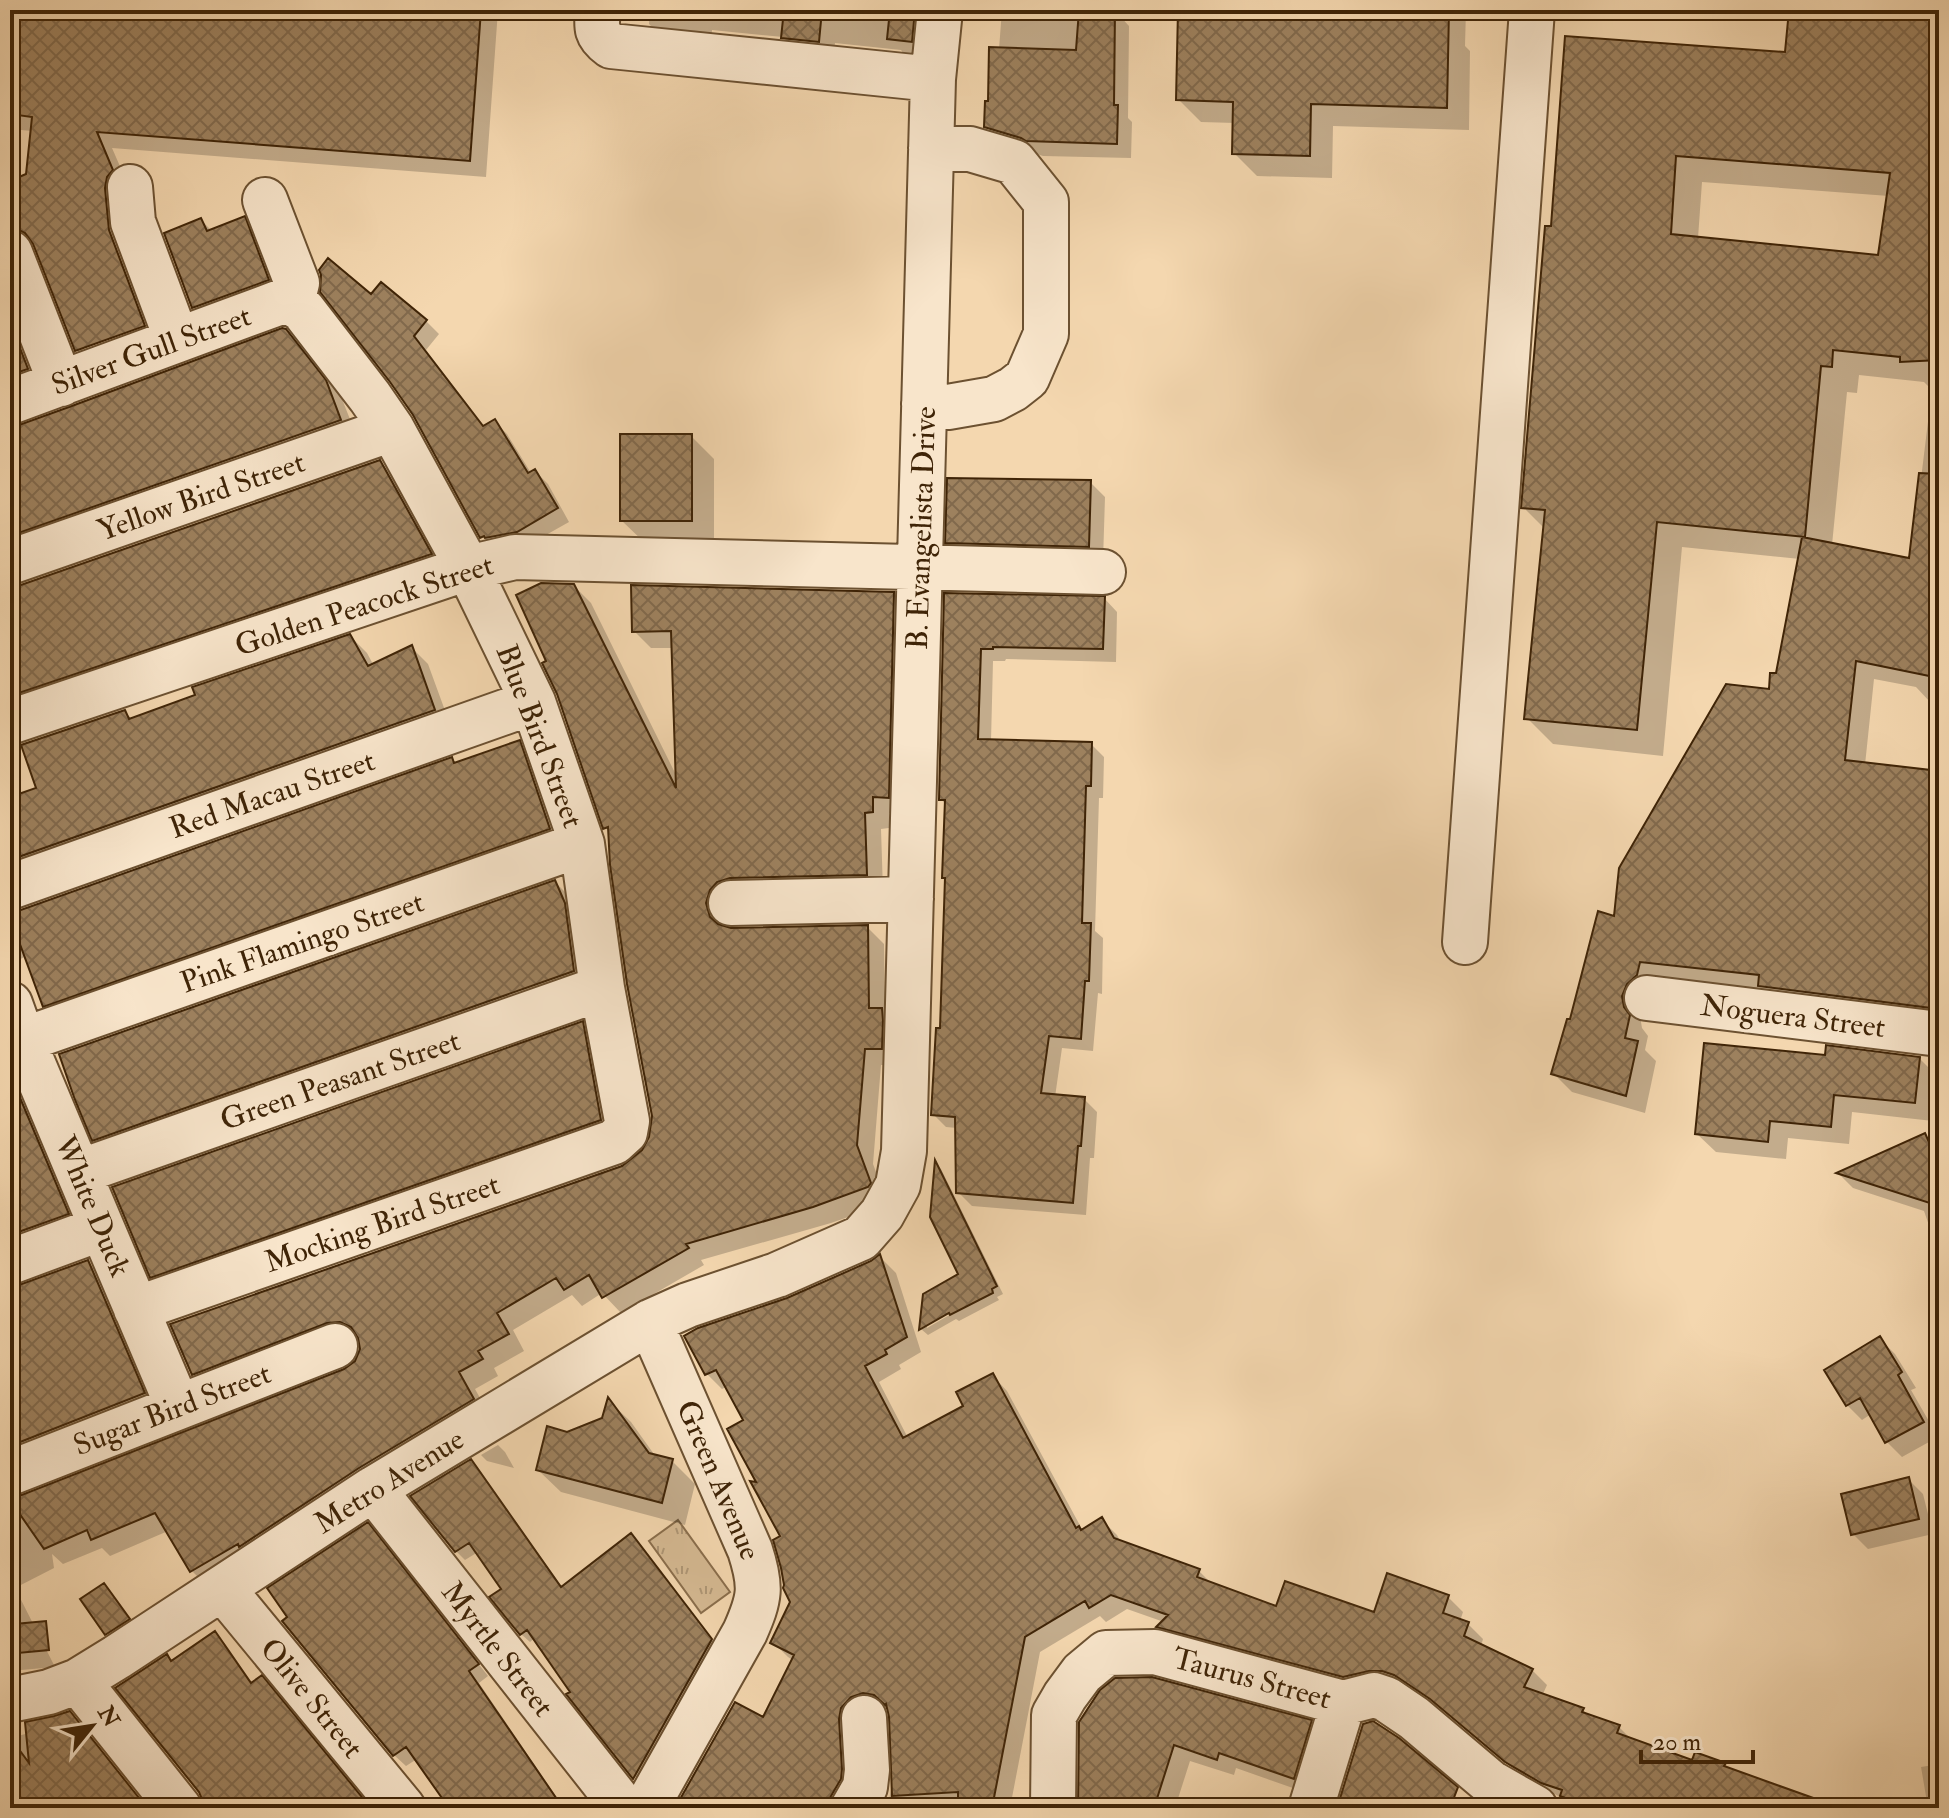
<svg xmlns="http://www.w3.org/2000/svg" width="1949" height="1818" font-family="'IM FELL Double Pica',serif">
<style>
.grass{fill:url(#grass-tufts);stroke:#8a6e4c;stroke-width:2}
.shadow{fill:#0003;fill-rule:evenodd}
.building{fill:url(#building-cross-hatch);stroke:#3f2407;stroke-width:2;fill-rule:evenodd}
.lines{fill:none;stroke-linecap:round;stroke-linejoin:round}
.minor-casing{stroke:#6c5131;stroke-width:48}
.minor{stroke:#f8e5cb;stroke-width:44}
.labels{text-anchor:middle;stroke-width:6;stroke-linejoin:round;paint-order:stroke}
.street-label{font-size:30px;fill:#3f2407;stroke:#f8e5cb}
</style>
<defs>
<pattern id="grass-tufts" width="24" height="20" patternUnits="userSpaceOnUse" patternTransform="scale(2)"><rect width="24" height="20" fill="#d5b992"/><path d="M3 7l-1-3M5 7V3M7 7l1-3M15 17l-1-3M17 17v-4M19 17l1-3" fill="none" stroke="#ae9675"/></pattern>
<pattern id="building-cross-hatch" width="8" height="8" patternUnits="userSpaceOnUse" patternTransform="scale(2)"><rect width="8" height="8" fill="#9d815e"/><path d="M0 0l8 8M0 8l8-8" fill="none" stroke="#81694c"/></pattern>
</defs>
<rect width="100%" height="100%" fill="#f4d7af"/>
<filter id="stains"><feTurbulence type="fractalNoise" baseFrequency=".0025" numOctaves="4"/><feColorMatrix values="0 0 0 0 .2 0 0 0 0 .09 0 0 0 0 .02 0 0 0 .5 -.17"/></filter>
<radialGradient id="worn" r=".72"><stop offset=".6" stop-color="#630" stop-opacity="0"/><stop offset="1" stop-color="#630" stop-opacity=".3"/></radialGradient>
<!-- grass -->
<path class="grass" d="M678 1520 730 1592 701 1613 649 1541Z"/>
<!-- shadow -->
<path class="shadow" d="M10 10H498L486 177 112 148 129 187 152 321 83 346V351L154 324 94 367 77 350 36 246 33 244 19 246 10 252V183L28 176 32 131 10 129Z
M650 10H935L926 56 904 54 901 50 835 43 834 56 798 53 783 37 712 30 711 44 664 39 649 24Z
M1002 10H1117V13L1129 26 1128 118 1132 122 1131 158 1043 156 1001 142 986 126 999 49Z
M1180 10H1466L1465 46 1470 51 1469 130 1333 126 1332 178 1257 176 1234 153 1235 123 1201 122 1178 99Z
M1611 10H1717L1613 11Z
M1791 10H1939V387H1929L1924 382 1859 375 1857 393 1847 392 1832 545 1911 561 1931 397 1939 398V704L1931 703 1916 687 1874 679 1865 765 1935 773 1939 740V1024L1640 1016 1642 1028 1648 1036 1645 1050 1656 1061 1645 1113 1572 1092 1553 1073 1572 1022 1616 918 1771 692 1777 675 1800 559 1682 547 1663 756 1553 744 1527 718 1545 529 1523 507 1553 229 1786 54ZM1702 182 1889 196 1880 257 1698 238Z
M244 219 257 232 281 293 207 320 194 307 201 220 212 231Z
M371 297 426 321 439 334 426 350 485 427 494 421 507 434 531 473 535 471 548 484 569 522 530 544 495 550 482 536Z
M10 299 44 385 10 401Z
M285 331 302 348 342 399 357 437 10 561V428Z
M691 436 714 459V543H645L622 521Z
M380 462 397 479 447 571 10 716V588H19Z
M1090 482 1105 497 1103 561 963 557 947 542Z
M574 586 591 603 677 777 674 648H651L634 631 893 594 910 610 905 814 889 813V828L881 829 883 891 722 921 724 928 867 927 884 944 885 1014 898 1027V1065H881L873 1164 887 1201 885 1204 831 1223 701 1260 704 1265 621 1313 602 1293 582 1306 572 1295 513 1330 524 1351 494 1368 498 1376 475 1389 490 1416 209 1588 192 1571 168 1531 110 1556 102 1548 63 1564 52 1554 54 1568 15 1588 55 1667 10 1671V1499L20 1498 345 1371 357 1362 362 1349 358 1337 344 1339 210 1391 193 1374 623 1167 644 1151 652 1137 654 1117 610 833 605 827 549 662Z
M946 595 1104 598 1117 612 1116 662 1006 659 1005 661H993L991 741 1091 744 1104 757 1103 798H1099L1095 931 1103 938 1102 994 1098 993 1093 1051 1062 1048 1055 1097 1084 1099 1097 1112 1094 1158H1090L1086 1215 972 1206 958 1192 957 1128 946 1127 933 1114 942 1030 947 880 944 877 946 805 941 799Z
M350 636 367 653 374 666 411 647 428 664 451 727 10 886V799L39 789 125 712 133 720Z
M519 743 536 759 566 845 61 1022 44 1006 26 956 10 965V913H19L451 760 456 765Z
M555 882 566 893 575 916 584 982 105 1151 94 1140Z
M582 1024 595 1036 613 1133 165 1289 152 1276Z
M10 1050 84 1230 10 1261Z
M1826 1057 1920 1059 1938 1077 1933 1121 1852 1112 1849 1144 1788 1138 1786 1159 1716 1152 1697 1134Z
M1926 1140 1939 1153V1254L1924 1211 1853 1188 1839 1174Z
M936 1164 941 1169 1003 1294 997 1297 999 1300 959 1321 956 1319 928 1335 921 1329 924 1296 961 1275ZM956 1306 958 1310 927 1328V1323Z
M880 1257 896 1273 921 1352 899 1365 901 1369 879 1382 908 1438 966 1407 992 1375 1007 1391 1083 1531 1102 1520 1117 1535 1121 1543 1199 1571 1213 1585 1277 1609 1375 1614 1448 1597 1463 1612 1460 1621 1468 1624 1483 1639 1481 1646 1532 1670 1547 1685 1542 1696 1583 1710 1590 1717 1619 1727 1633 1741 1693 1762 1724 1765 1730 1770 1825 1808H1562V1798L1523 1777 1448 1714 1412 1690 1360 1691 1174 1642 1159 1627 1164 1622 1127 1609 1106 1622 1100 1616 1040 1652 1010 1808H884L889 1800 894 1773 889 1709 878 1707 848 1808H677L764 1720 794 1661 788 1657 773 1642 792 1602 783 1537 760 1485 746 1421 728 1386 722 1389 707 1374 686 1336 788 1300Z
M88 1262 105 1279 160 1410 10 1472V1288Z
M1880 1339 1895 1354 1916 1388 1911 1390 1938 1437 1902 1457 1887 1442 1871 1414 1862 1420 1847 1405Z
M609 1401 631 1422 656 1457 672 1461 695 1484 685 1525 561 1492 538 1470 567 1434 604 1420Z
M498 1445 505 1452 514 1468 487 1461 481 1455Z
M479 1471 563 1588 639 1545 720 1650 643 1786 569 1695 573 1692 535 1638 530 1642 521 1634 504 1589 478 1552 465 1560 456 1551Z
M1908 1479 1923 1494 1933 1534 1868 1549 1853 1534Z
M379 1537 488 1676 479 1683 564 1808H451L417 1759 406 1766 394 1755Z
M104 1585 135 1626 114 1640 107 1634Z
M215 1633 226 1645 253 1684 370 1808H205L172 1663Z
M75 1721 87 1733 147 1808H10V1738Z
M1081 1722H1311L1327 1739 1310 1794 1236 1768 1234 1775 1190 1761 1175 1808H1080Z
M1939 1764V1808H1928L1921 1767Z"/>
<!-- building -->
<path class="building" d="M10 10H481L470 161 97 132 113 170 107 177 105 188 109 230 145 326 75 351 33 244 25 233 15 228 10 229V181L26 174 32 117 10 114Z
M784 10H822L819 42 781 38Z
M890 10H915L912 42 887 39Z
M1079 10H1115L1114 105H1118L1117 144 1026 141 1021 138 984 127 985 101H988L989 47 1076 50Z
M1178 10H1449L1447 108 1311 104 1310 156 1232 154 1233 102 1176 100Z
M1789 10H1939V360L1900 362V357L1833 350 1832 367 1821 366 1805 537 1657 522 1637 730 1524 719 1545 510 1521 508 1545 226H1551L1565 36 1785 52ZM1676 156 1890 173 1878 255 1671 234Z
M245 216 269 280 192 308 164 233 201 218 207 231Z
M328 258 371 294 381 282 427 320 414 336 483 426 495 419 528 473 535 469 558 508 517 532 485 538 484 536 480 538 413 415 390 382 320 292 321 275 319 270Z
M10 322 28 369 10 375Z
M282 328 286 329 326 380 341 420 10 536V426L19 425 69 407Z
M620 434H692V521H620Z
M380 460 432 554 10 696V586H18Z
M1919 473 1939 474V678L1856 661 1845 760 1939 771V1009L1758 986 1759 975 1640 962 1637 975 1627 984 1622 996 1624 1007 1630 1015 1625 1038 1638 1041 1626 1096 1551 1074 1567 1019H1570L1598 911 1614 916 1619 868 1726 684 1769 689 1770 673H1776L1802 537 1909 558Z
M947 478 1091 480 1089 547 945 543Z
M541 583 574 584 676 788 671 631 632 632 631 585 894 592 889 798 873 797V812L865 813 867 875 730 878 717 882 710 890 706 903 710 917 718 924 731 928 868 925 869 1008H882L883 1021 882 1049H865L857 1145 871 1183 868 1187 813 1207 686 1244 689 1248 602 1298 589 1275 564 1290 556 1278 497 1313 509 1334 478 1351 483 1359 459 1372 474 1399 359 1468 239 1547 238 1544 190 1572 155 1513 91 1540 87 1530 44 1549 10 1500V1497L19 1496 344 1369 355 1361 360 1349 358 1338 351 1327 340 1322 327 1323 192 1375 170 1324 622 1166 642 1150 649 1137 652 1116 627 984 610 865 608 827 603 829 557 694 542 663 546 661 516 595Z
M944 593 1105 596 1103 649 993 647V649H981L978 739 1092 742 1091 786H1086L1082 923H1091L1089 981H1085L1081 1039 1049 1036 1041 1093 1085 1097 1081 1146H1078L1073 1203 956 1193 955 1117 931 1115 936 1028H940L945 878H942L945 800H939Z
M350 634 368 666 412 645 435 710 10 860V797L36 788 21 745 125 710 129 719 195 695 192 687Z
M520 740 550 829 43 1007 10 917V911H18L452 757 454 763Z
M555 880 565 903 574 971 92 1141 75 1100 59 1054Z
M583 1021 601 1120 150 1278 112 1187Z
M1704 1043 1825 1055 1826 1045 1920 1057 1915 1103 1834 1095 1831 1127 1770 1121 1768 1142 1695 1134Z
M10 1074 69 1214 10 1235Z
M1925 1133 1939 1165V1206L1836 1173Z
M935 1160 997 1286 992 1289 993 1293 950 1315 949 1313 919 1330 923 1294 958 1274 930 1217Z
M880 1254 907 1337 885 1350 887 1354 865 1366 903 1438 963 1406 956 1392 993 1373 1076 1528 1079 1526 1081 1530 1102 1517 1114 1538 1200 1569 1197 1577 1276 1606 1285 1581 1374 1612 1387 1573 1449 1595 1443 1613 1469 1622 1464 1636 1533 1669 1524 1687 1584 1708 1582 1712 1620 1725 1617 1733 1692 1760 1695 1752 1726 1763 1724 1766 1830 1804 1829 1808H1592L1560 1796 1562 1790 1541 1783 1505 1762 1430 1699 1394 1675 1382 1671H1369L1343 1677 1156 1627 1168 1615 1111 1595 1089 1608 1085 1601 1025 1637 992 1808H958V1792L892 1796 889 1717 886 1704 885 1705 874 1695 863 1693 851 1697 841 1708 839 1719 842 1769 841 1779 824 1808H675L735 1702 763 1717 794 1655 770 1643 790 1602 783 1588 784 1585 781 1568 773 1540 780 1536 750 1481 756 1482 727 1429 743 1420 716 1370 705 1375 684 1336 698 1328 787 1298 871 1261Z
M88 1260 145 1393 10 1446V1286L19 1285Z
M1880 1336 1902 1372 1898 1375 1924 1422 1885 1443 1860 1398 1846 1406 1824 1370Z
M608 1397 649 1453 673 1459 662 1503 536 1470 547 1426 567 1432 602 1418Z
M471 1459 561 1587 631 1533 712 1639 633 1779 566 1694 570 1692 527 1630 520 1635 489 1597 501 1589 469 1543 455 1552 410 1496Z
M1909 1477 1919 1519 1851 1535 1841 1494Z
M368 1522 479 1664 469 1671 563 1808H449L406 1747 393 1756 282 1621 287 1617 267 1588Z
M104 1583 130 1619 105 1635 80 1599Z
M46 1621 49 1650 18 1653 15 1624Z
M215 1631 251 1683 262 1675 371 1808H203L204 1804 199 1792 115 1688 167 1654 171 1661Z
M1152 1677 1312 1720 1294 1779 1219 1753 1217 1760 1174 1745 1154 1808H1078L1079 1722 1100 1690 1115 1678Z
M70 1711 147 1808H10V1737L29 1763 25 1722 54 1716Z
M1373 1721 1399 1738 1458 1787 1450 1808H1337L1363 1724Z"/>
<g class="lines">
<!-- minor casing -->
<g class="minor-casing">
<path id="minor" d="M598 10C596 28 596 35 611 46L933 79
M130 187 133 222 177 340
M265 200 297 283 292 303
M10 253 61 384
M10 402 278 303H292
M924 404 948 407 994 399 1013 389 1027 378 1046 334V202L1014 162 970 149 931 148
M10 562 392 429
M10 722 468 568 515 557 1103 572
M10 887 533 702
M731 903 911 899
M1465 942 1532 10
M1647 998 1939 1034
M10 1004 23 1040 102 1228 178 1407
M23 1040 582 844
M79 1172 602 988
M10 1262 102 1228
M136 1309 614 1142 625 1132 627 1121 602 988 582 844 533 702 468 568 392 429 370 397 303 310 292 303
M10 1473 335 1346
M373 1489 624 1808
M222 1588 403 1808
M78 1681 179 1808
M10 1700 49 1692 78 1681 117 1657 373 1489 650 1322 688 1305 777 1275 861 1238 882 1214 898 1185 904 1151 933 79 940 10
M646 1808 745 1632C760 1598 762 1587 750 1550L650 1322
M853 1808 865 1787 867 1770 864 1718
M1053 1808 1054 1715 1065 1696 1082 1673 1106 1653 1155 1652 1343 1703 1374 1695 1386 1699 1414 1718 1491 1783 1535 1808
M1311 1808 1343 1703"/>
</g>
<!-- minor -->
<use href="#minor" class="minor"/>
</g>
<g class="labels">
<!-- street labels -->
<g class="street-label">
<text transform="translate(151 350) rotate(-20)" y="10">Silver Gull Street</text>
<text transform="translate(201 496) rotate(-19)" y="10">Yellow Bird Street</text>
<text transform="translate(921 528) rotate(-88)" y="10">B. Evangelista Drive</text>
<text transform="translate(364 605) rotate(-18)" y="10">Golden Peacock Street</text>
<text transform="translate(540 736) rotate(69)" y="10">Blue Bird Street</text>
<text transform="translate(272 794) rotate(-19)" y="10">Red Macau Street</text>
<text transform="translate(302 942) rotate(-19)" y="10">Pink Flamingo Street</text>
<text transform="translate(1793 1016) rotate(7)" y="10">Noguera Street</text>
<text transform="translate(340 1080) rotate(-19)" y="10">Green Peasant Street</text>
<text transform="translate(93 1206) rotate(67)" y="10">White Duck</text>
<text transform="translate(382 1223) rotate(-19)" y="10">Mocking Bird Street</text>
<text transform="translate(172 1409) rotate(-21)" y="10">Sugar Bird Street</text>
<text transform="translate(719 1480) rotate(67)" y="10">Green Avenue</text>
<text transform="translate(389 1481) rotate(-32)" y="10">Metro Avenue</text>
<text transform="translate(498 1649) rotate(52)" y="10">Myrtle Street</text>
<text transform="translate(1252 1678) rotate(15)" y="10">Taurus Street</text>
<text transform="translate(312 1698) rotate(51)" y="10">Olive Street</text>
</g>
</g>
<!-- margin -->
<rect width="1949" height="1818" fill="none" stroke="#f4d7af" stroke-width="40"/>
<rect x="12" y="12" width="1925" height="1794" fill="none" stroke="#3f2407" stroke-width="4"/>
<rect x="20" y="20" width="1909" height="1778" fill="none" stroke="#3f2407" stroke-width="2"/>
<!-- north arrow -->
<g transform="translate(92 1726) rotate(60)" stroke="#f8e5cb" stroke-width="6" paint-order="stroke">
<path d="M0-6L14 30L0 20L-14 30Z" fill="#3f2407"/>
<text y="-12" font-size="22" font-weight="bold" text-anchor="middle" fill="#3f2407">N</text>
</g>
<!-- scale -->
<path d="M1641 1750v12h112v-12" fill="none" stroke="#3f2407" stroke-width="4"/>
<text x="1653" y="1750" font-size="24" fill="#3f2407" stroke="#f8e5cb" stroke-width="6" paint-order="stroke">20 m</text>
<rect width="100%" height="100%" filter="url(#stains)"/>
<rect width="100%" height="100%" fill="url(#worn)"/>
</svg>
